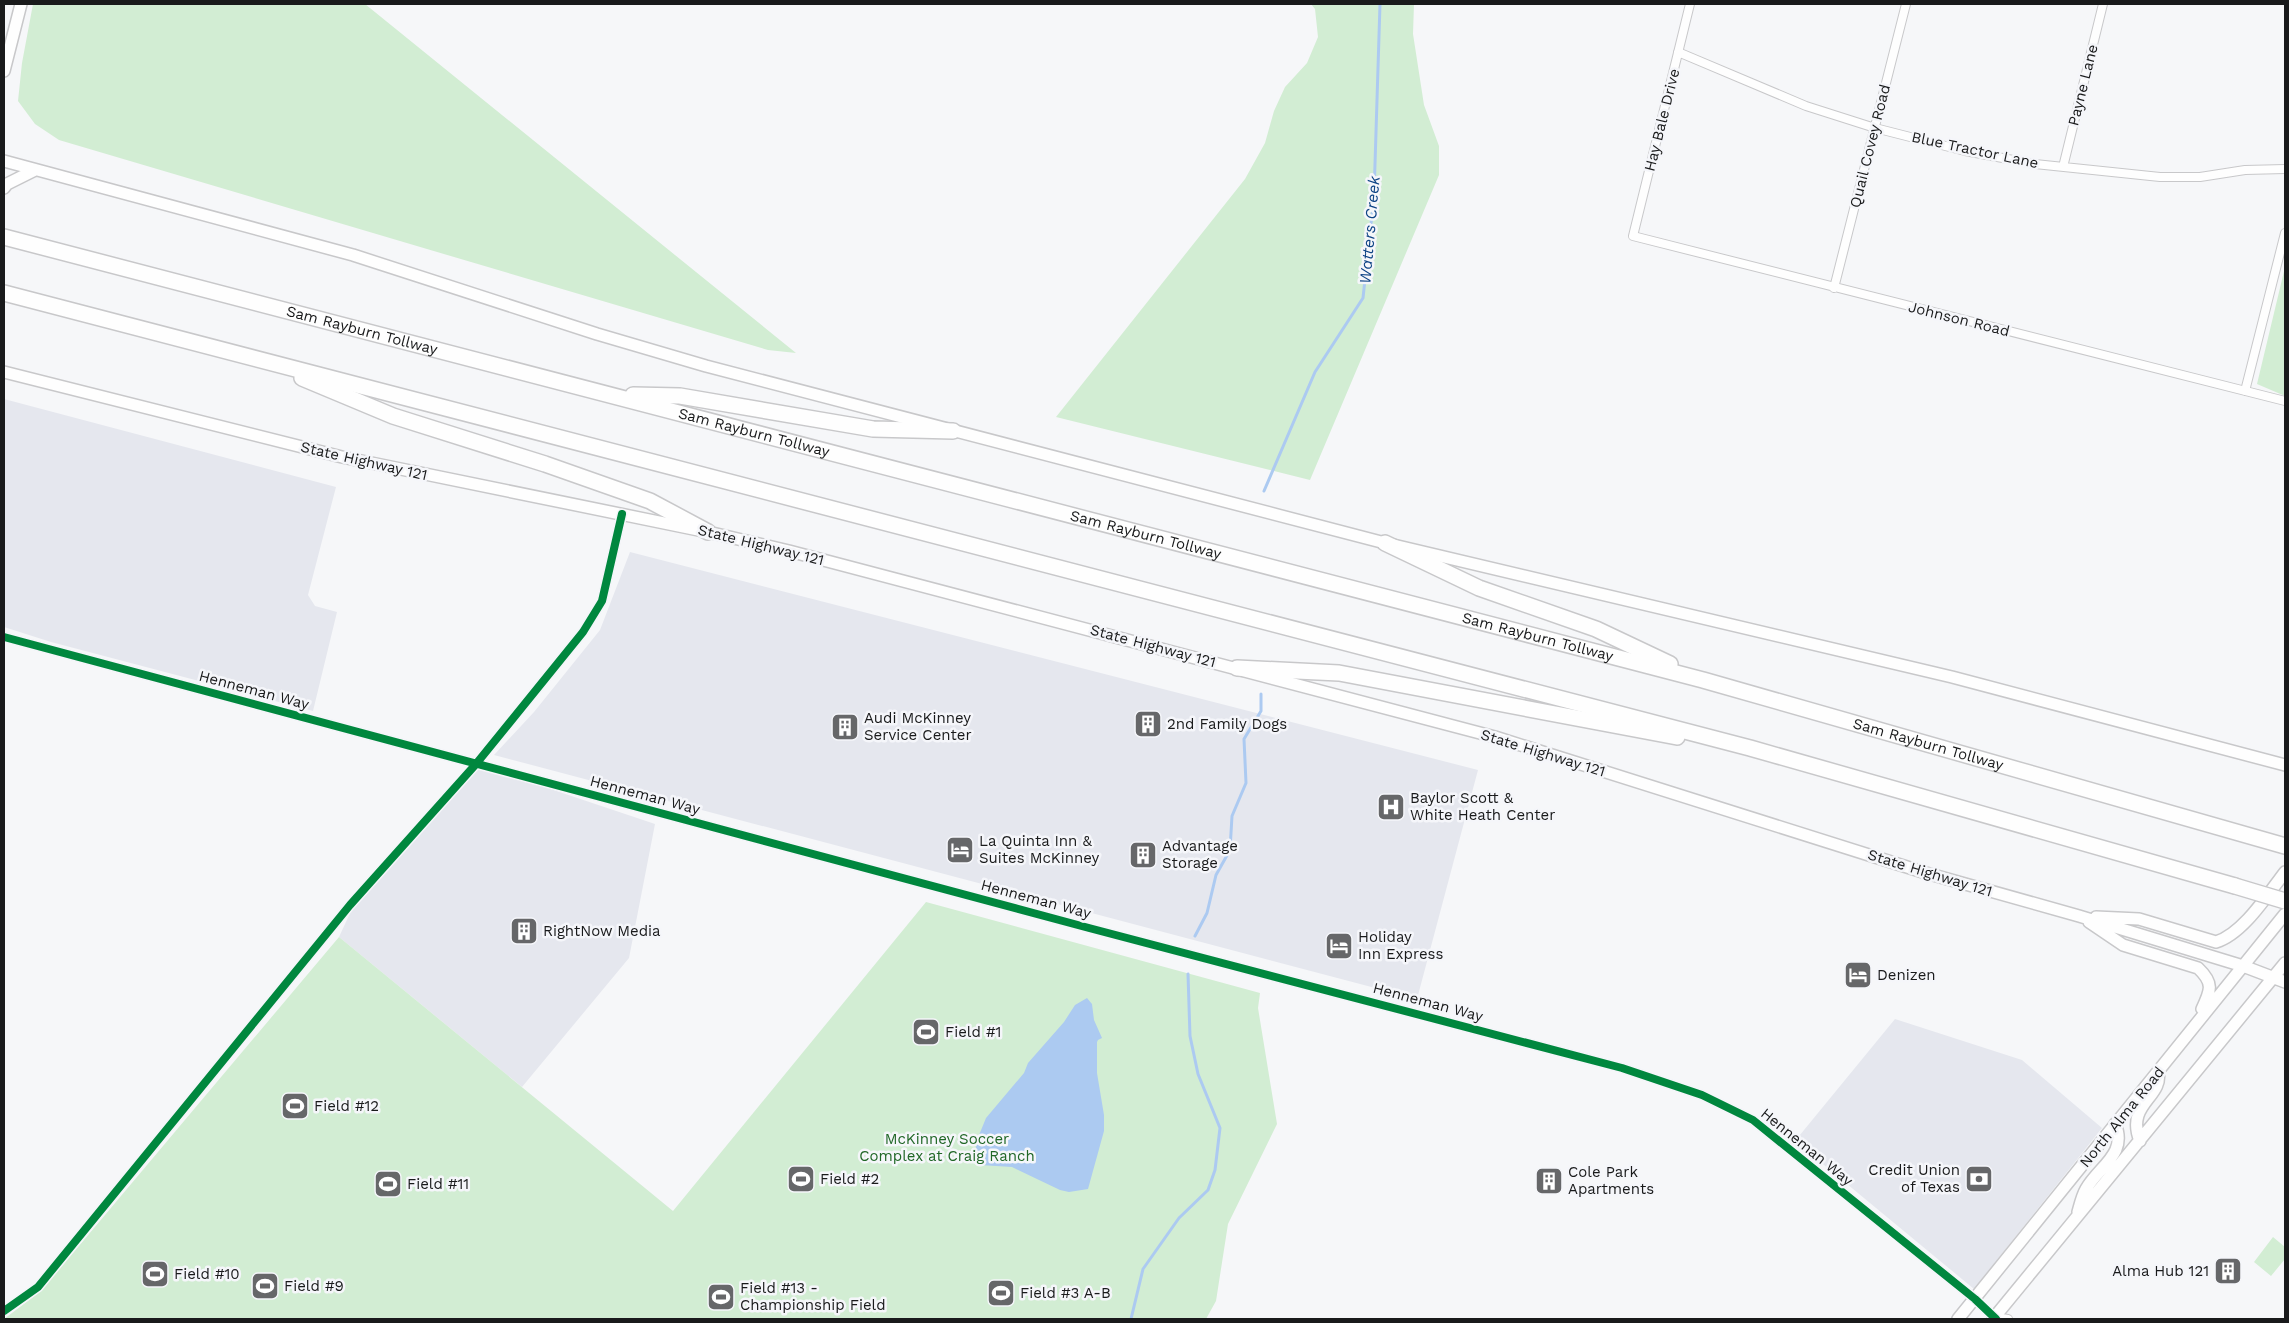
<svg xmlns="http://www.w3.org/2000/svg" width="2289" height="1323" font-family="'Work Sans',sans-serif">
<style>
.built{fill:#e5e7ee}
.green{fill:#d2edd3}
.water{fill:#accaf1}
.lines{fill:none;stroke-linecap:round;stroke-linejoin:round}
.stream{stroke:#accaf1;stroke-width:3}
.street-casing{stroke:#c8c8ca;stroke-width:10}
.secondary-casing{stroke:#c8c8ca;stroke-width:14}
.highway-casing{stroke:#c8c8ca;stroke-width:18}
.street{stroke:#fefefe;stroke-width:8}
.secondary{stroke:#fefefe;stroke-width:11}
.highway{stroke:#fefefe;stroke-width:15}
.highway-bridge-casing{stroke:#c8c8ca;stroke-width:18;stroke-linecap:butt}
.highway-bridge{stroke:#fefefe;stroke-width:15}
.cycleway-casing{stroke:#f5f6fa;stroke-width:11}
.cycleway{stroke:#00873e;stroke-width:8}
.labels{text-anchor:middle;stroke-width:5;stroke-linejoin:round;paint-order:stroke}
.street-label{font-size:15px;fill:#191a1b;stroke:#f5f6fa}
.poi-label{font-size:15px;fill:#191a1b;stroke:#f5f6fa;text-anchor:start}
.park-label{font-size:15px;fill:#206726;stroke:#f5f6fa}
.water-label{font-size:16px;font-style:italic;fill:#0e4485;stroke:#f5f6fa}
</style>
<rect width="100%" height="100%" fill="#f6f7f9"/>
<!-- built -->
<path class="built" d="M4 399 336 487 308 595 315 606 337 612 313 711 51 642 4 627Z
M630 552 1478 770 1417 999 494 755 534 712 600 630Z
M476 764 655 824 629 958 522 1087 339 937 358 896Z
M1895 1019 2022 1060 2102 1128 1974 1289 1795 1141Z"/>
<!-- green -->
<path class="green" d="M33 4H365L796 353 768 350 59 140 35 124 18 101 22 63Z
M1311 4H1414L1413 34 1424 105 1439 146V175L1310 480 1056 417 1245 179 1265 143 1274 111 1285 87 1307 63 1318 37 1315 9Z
M2285 267V396L2257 384Z
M926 902 1260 993 1258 1008 1277 1124 1228 1224 1216 1301 1206 1319H4L41 1291 339 937 673 1211Z
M2273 1237 2285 1247V1259L2271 1276 2254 1262Z"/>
<!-- water -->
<path class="water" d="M1087 998 1092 1004 1094 1020 1102 1038 1098 1040 1097 1042V1073L1104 1115V1131L1088 1189 1069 1192 1060 1190 1012 1167 980 1165 974 1162 977 1140 986 1118 1024 1073 1028 1063 1064 1022 1075 1005Z"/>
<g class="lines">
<!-- stream -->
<path class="stream" d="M1264 491 1315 372 1363 298 1374 196 1380 4
M1195 936 1207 913 1216 875 1230 850 1232 816 1246 783 1244 739 1261 711V694
M1131 1319 1143 1269 1179 1218 1208 1190 1215 1170 1220 1128 1198 1074 1190 1036 1188 974"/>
<!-- street casing -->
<g class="street-casing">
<path id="street" d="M1690 4 1633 236 2285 401
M1678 52 1806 106 1875 128 1965 151 2035 164 2160 177H2200L2245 170 2285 169
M2063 167 2103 4
M1834 288 1906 4
M2245 391 2285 233
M4 637 1089 928 1622 1068 1702 1095 1753 1120 1975 1299 1996 1319
M4 1311 38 1287 350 905 476 764 583 632 602 601 622 514
M1995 1317 2008 1319"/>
</g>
<!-- secondary casing -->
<g class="secondary-casing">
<path id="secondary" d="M4 71 21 4
M4 161 353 255 597 334 706 366 1385 543 1952 677 2285 765
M4 188 7 184 35 170
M4 372 342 457 708 532 789 551 1495 737 1926 873 2079 916 2243 966 2285 982
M2096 917 2139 919 2216 942C2243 934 2268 894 2285 872
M2089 922 2123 945 2198 968C2214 983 2211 990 2202 1009
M2140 1141C2125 1103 2164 1098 2158 1071
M2078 1212C2080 1205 2082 1196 2086 1189 2099 1166 2128 1154 2115 1124
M1958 1319 2285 914
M1993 1319 2285 963"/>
</g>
<!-- highway casing -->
<g class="highway-casing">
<g id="highway">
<path id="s1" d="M4 237 1703 680 2285 846"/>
<path d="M4 293 1750 748 2235 886"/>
<path d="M302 378 393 416 545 464 650 501 708 532"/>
<path d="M633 395 680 396 873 429 953 431"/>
<path d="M1385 543 1479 588 1596 629 1670 664"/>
<path d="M1237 668 1339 673 1677 737"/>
</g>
</g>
<!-- street -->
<use href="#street" class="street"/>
<!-- secondary -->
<use href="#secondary" class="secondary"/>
<!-- highway -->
<use href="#highway" class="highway"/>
<!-- highway-bridge casing -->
<g class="highway-bridge-casing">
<path id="highway-bridge" d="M2235 886 2285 901"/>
</g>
<!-- highway-bridge -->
<use href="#highway-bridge" class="highway-bridge"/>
<!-- cycleway casing -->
<g class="cycleway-casing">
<path id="cycleway" d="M4 637 1089 928 1622 1068 1702 1095 1753 1120 1975 1299 1996 1319
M4 1311 38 1287 350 905 476 764 583 632 602 601 622 514"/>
</g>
<!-- cycleway -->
<use href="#cycleway" class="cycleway"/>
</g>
<!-- icons -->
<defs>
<g id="building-square" transform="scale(1.4375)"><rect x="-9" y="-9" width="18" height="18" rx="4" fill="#666769" stroke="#f5f6fa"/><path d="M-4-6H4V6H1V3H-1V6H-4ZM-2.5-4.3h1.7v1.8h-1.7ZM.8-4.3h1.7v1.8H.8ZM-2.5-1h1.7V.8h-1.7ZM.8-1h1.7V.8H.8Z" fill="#fff"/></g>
<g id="hospital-square" transform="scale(1.4375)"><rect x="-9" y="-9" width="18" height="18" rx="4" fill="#666769" stroke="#f5f6fa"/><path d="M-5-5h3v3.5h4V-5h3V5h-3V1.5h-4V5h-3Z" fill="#fff"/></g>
<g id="hotel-square" transform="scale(1.4375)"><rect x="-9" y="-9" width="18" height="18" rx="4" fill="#666769" stroke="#f5f6fa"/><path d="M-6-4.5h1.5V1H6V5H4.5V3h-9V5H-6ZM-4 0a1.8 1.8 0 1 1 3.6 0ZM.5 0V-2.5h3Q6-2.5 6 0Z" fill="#fff"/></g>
<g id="stadium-square" transform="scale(1.4375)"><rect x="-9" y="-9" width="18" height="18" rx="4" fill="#666769" stroke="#f5f6fa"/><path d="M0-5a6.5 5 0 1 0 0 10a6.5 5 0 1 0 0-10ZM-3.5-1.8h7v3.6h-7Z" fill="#fff"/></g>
<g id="bank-square" transform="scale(1.4375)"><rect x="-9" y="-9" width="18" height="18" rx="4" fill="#666769" stroke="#f5f6fa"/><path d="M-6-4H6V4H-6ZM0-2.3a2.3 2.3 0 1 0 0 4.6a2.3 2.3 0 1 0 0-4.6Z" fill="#fff"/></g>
</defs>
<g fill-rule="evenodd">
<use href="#building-square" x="1148" y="724"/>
<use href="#building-square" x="845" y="727"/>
<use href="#hospital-square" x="1391" y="807"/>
<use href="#hotel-square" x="960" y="850"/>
<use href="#building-square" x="1143" y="855"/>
<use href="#building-square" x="524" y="931"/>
<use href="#hotel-square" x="1339" y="946"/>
<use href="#hotel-square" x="1858" y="975"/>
<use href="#stadium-square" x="926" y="1032"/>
<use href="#stadium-square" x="295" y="1106"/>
<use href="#stadium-square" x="801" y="1179"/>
<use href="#bank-square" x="1979" y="1179"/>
<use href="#building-square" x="1549" y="1181"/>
<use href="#stadium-square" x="388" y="1184"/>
<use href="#building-square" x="2228" y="1271"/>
<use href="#stadium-square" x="155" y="1274"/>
<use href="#stadium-square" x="265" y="1286"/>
<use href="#stadium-square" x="1001" y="1293"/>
<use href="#stadium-square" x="721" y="1297"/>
</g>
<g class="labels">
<!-- street labels -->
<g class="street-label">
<text transform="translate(2083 85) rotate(-76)" y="5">Payne Lane</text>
<text transform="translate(1662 120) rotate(-76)" y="5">Hay Bale Drive</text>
<text transform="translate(1870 146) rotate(-76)" y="5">Quail Covey Road</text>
<text transform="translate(1975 150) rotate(12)" y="5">Blue Tractor Lane</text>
<text transform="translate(1959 319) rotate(14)" y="5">Johnson Road</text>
<text dy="5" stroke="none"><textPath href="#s1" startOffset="370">Sam Rayburn Tollway</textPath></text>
<text dy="5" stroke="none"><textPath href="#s1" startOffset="775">Sam Rayburn Tollway</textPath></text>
<text transform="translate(364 461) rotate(13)" y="5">State Highway 121</text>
<text dy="5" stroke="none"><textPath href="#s1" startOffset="1180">Sam Rayburn Tollway</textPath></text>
<text transform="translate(761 545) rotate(14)" y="5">State Highway 121</text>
<text dy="5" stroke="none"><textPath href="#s1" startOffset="1585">Sam Rayburn Tollway</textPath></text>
<text transform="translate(1153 646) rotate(15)" y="5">State Highway 121</text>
<text transform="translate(254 690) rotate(15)" y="5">Henneman Way</text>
<text dy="5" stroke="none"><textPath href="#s1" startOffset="1990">Sam Rayburn Tollway</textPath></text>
<text transform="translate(1543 753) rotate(17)" y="5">State Highway 121</text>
<text transform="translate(645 795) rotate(15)" y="5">Henneman Way</text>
<text transform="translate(1930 873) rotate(17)" y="5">State Highway 121</text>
<text transform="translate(1036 899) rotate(15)" y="5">Henneman Way</text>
<text transform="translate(1428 1002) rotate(15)" y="5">Henneman Way</text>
<text transform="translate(2122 1117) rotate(-51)" y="5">North Alma Road</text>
<text transform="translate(1807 1147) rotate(39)" y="5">Henneman Way</text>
</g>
<!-- poi labels -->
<g class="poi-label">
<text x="864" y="723">Audi McKinney<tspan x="864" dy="17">Service Center</tspan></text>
<text x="1167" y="729">2nd Family Dogs</text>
<text x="1410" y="803">Baylor Scott &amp;<tspan x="1410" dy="17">White Heath Center</tspan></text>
<text x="979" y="846">La Quinta Inn &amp;<tspan x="979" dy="17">Suites McKinney</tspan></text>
<text x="1162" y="851">Advantage<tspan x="1162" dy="17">Storage</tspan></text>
<text x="543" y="936">RightNow Media</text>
<text x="1358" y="942">Holiday<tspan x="1358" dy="17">Inn Express</tspan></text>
<text x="1877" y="980">Denizen</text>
<text x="945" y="1037">Field #1</text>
<text x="314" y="1111">Field #12</text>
<text x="1960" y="1175" text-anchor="end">Credit Union<tspan x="1960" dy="17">of Texas</tspan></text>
<text x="1568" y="1177">Cole Park<tspan x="1568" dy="17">Apartments</tspan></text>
<text x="820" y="1184">Field #2</text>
<text x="407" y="1189">Field #11</text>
<text x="2209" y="1276" text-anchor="end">Alma Hub 121</text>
<text x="174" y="1279">Field #10</text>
<text x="284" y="1291">Field #9</text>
<text x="740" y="1293">Field #13 -<tspan x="740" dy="17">Championship Field</tspan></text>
<text x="1020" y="1298">Field #3 A-B</text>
</g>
<!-- park labels -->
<g class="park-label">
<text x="947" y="1144">McKinney Soccer<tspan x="947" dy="17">Complex at Craig Ranch</tspan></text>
</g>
<!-- water labels -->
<g class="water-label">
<text transform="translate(1369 230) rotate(-85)" y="6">Watters Creek</text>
</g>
</g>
<!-- border -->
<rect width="2289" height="1323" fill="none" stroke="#191a1b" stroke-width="10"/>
</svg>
